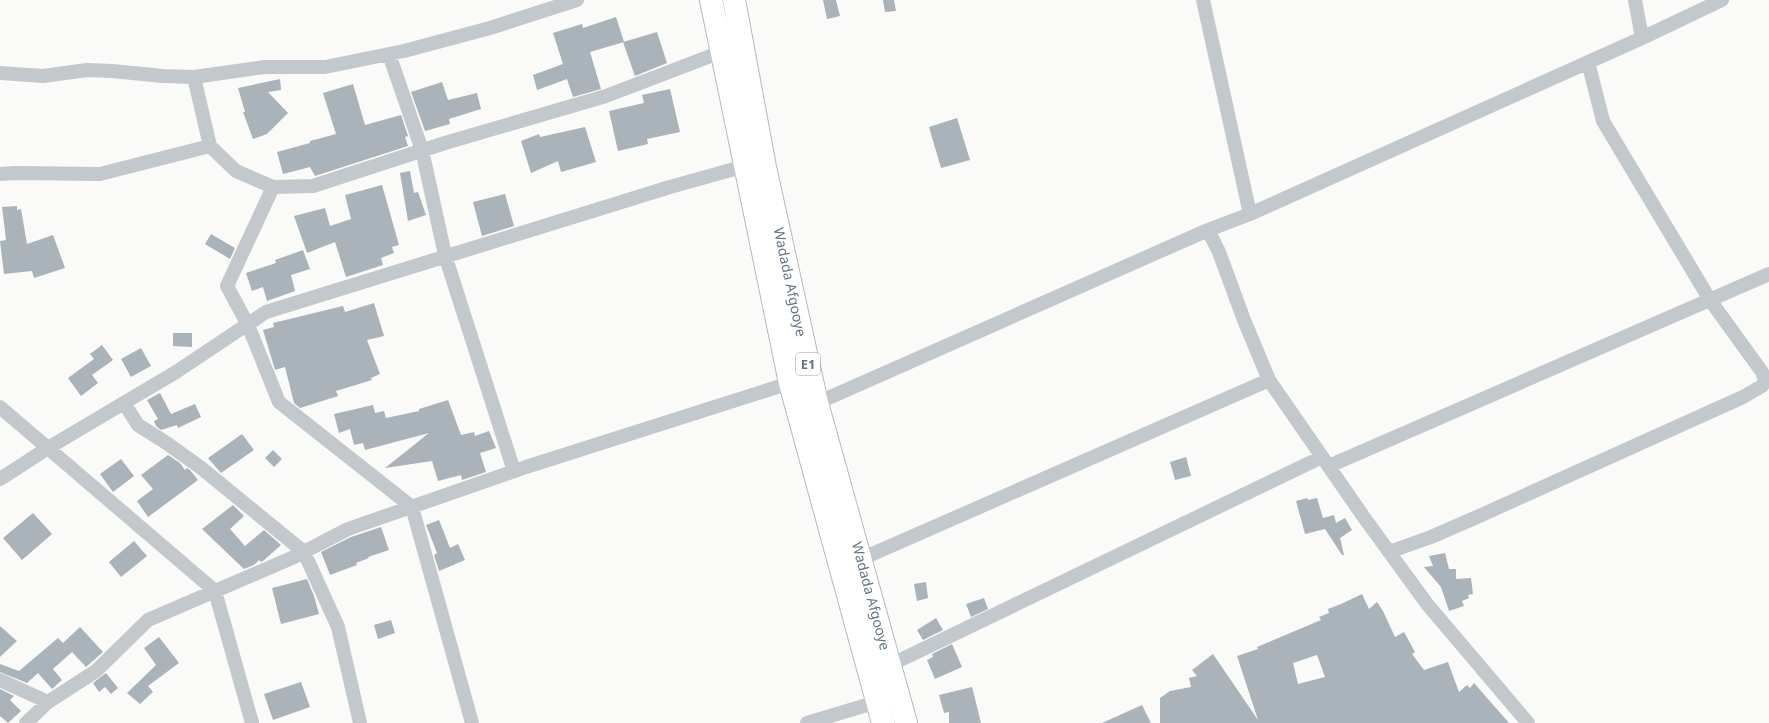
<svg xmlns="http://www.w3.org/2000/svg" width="1769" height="723" font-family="'Noto Sans',sans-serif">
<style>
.building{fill:#aab3b9;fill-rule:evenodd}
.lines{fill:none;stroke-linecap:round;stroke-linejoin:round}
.highway-casing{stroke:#b4b9bd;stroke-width:24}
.street{stroke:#c3c8cc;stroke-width:14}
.highway{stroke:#fff;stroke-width:22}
.labels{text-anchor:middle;stroke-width:4;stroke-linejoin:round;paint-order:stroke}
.shield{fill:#fff;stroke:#939fa8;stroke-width:1}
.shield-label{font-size:13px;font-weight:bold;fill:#657683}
.street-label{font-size:14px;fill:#657683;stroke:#fff}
</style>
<rect width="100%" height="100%" fill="#fafaf8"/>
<!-- building -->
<path class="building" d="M823 0H836L840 16 827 19Z
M883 0H894L896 11 885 12Z
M616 17 624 42 590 52 601 89 573 97 567 79 537 90 533 75 563 64 553 33 582 24 583 28Z
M657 32 667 63 635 76 623 42Z
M280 79 281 90 268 92 288 113 267 134 253 139 243 112H245L238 88Z
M442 82 448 100 477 93 481 109 449 119 450 124 425 131 411 92Z
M353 84 365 125 401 115 408 136 405 137 408 146 315 176 310 167 283 174 277 152 310 143V141L336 134 323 93Z
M670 89 680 132 647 139 648 144 618 151 609 111 644 103 642 95Z
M957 118 970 160 941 168 929 127Z
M585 127 596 162 561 172 558 161 531 173 521 141 539 134 540 137Z
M410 171 414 193 418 192 426 215 408 221 400 173Z
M382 185 399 245 392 247 394 253 381 258 383 265 346 277 335 242 307 253 294 216 325 208 330 226 351 219 345 195Z
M505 194 514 226 482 236 473 202Z
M17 206V210L21 209 27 244 53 235 65 268 34 278 32 271 4 274 0 241 6 240 2 207Z
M211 234 235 248 230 259 205 244Z
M303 250 310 269 291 275 295 291 267 301 263 287 252 291 246 273 276 263 275 260Z
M374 303 384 336 367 340 380 374 371 378 372 380 336 391 338 396 300 408 294 403 285 367 275 370 263 330 274 327 273 323 343 306 345 312Z
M173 333H192V347L173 346Z
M102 345 113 360 92 375 98 383 81 396 68 378 94 359 90 354Z
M141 348 151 366 131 377 121 359Z
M160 393 171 414 195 404 201 417 178 428 177 425 161 430 156 426 154 421 158 419 147 400Z
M448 400 461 435 474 432 475 436 489 431 496 448 480 453 486 472 462 480 461 475 438 481 432 461 385 468 429 433 365 450 363 443 354 445 350 429 339 433 334 414 373 405 375 413 384 411 386 418 419 411V409Z
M242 434 254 450 221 473 208 458Z
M273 450 282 459 274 467 265 458Z
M168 455 180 463 185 470 187 468 190 470 198 480 148 517 137 501 153 489 141 475Z
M1186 457 1191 476 1175 480 1170 462Z
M121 459 134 476 113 492 100 474Z
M1307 498 1308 500 1317 498 1323 518 1334 515 1336 523 1345 518 1352 530 1340 538 1344 555H1342L1325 529 1305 534 1296 501Z
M233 505 244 516 230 529 245 546 264 530 281 545 263 561 261 562 259 560 254 565 244 569 202 529Z
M33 513 52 534 22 560 3 538Z
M439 520 450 548 458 544 465 560 439 571 434 555 437 553 426 525Z
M381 527 389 550 368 557 369 558 356 563 357 565 330 575 321 552 351 537Z
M134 541 147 556 121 577 109 562Z
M1445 553 1449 569H1456V579L1471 578 1473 594 1468 595 1469 598 1462 601 1464 606 1449 611 1441 587 1424 567 1433 566 1429 556Z
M307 579 314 596 319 614 281 624 272 588Z
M926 582 928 598 917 601 914 584Z
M1362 594 1369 609 1377 602 1383 611 1395 637 1404 632 1415 652 1412 654 1424 670 1448 662 1459 692 1467 685 1470 688 1474 683 1509 723H1160V698L1170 691 1191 687 1189 678 1197 676 1192 670 1213 654 1258 720 1237 656 1258 649 1257 647 1321 620 1319 617 1329 613 1328 609 1341 604ZM1317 655 1325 677 1298 684 1293 663Z
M984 598 988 609 971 617 966 604Z
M936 618 943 630 923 640 917 630Z
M391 620 395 633 378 639 374 625Z
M0 626 17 641 0 657Z
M80 627 103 652 86 667 72 652 53 669 62 680 52 689 38 673 27 683 0 672V664L19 671 58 638 63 643Z
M159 637 179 663 148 686 153 692 140 704 127 693 156 665 144 648Z
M952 644 962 667 935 679 927 660 933 657 932 654Z
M106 673 118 688 111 694 105 687 99 692 93 683Z
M301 682 310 707 273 720 264 694Z
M972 687 981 723H949V712L944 713 939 695Z
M0 689 14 696 10 700 21 711 8 723 0 716Z
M1142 705 1151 723H1102Z"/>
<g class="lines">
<!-- highway casing -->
<g class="highway-casing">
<path id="highway" d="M711 0 790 383 883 723
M734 0 765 167 817 403 906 723"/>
</g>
<!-- street -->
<path class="street" d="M1203 0 1250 214
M1635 0 1642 38
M389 54 422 150 445 255 514 471
M0 73 43 76 87 70 112 71 163 76 194 77 265 67H325L404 51 490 28 577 0
M194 77 210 146 236 171 273 187 313 186 445 143 606 96 721 52
M0 174 16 173 100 174 210 146
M273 187 227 286 248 325 279 402 412 507 472 723
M1208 230 1219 252 1244 320 1269 380 1363 516 1427 604 1528 723
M124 403 138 425 165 442 200 467 304 552 338 627 360 723
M817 403 1208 230 1250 214 1642 38 1722 0
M0 407 215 591 252 723
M1329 466 1769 274
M0 479 48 448 176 372 266 312 670 187 745 166
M1389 552 1431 537 1477 517 1743 397 1762 386 1765 380 1762 372 1710 300 1603 121 1588 62
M861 559 1269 380
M890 665 1322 457
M0 680 48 702
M26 723 48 702 96 671 148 620 294 557 348 529 526 467 790 383
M807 723 877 702"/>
<!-- highway -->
<use href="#highway" class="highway"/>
</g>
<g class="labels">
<!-- shield labels -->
<rect class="shield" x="796" y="353" width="24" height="22" rx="3"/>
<g class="shield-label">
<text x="808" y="369">E1</text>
</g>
<!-- street labels -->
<g class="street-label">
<text transform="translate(790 282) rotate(78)" y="5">Wadada Afgooye</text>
<text transform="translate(871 596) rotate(75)" y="5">Wadada Afgooye</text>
</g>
</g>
</svg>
